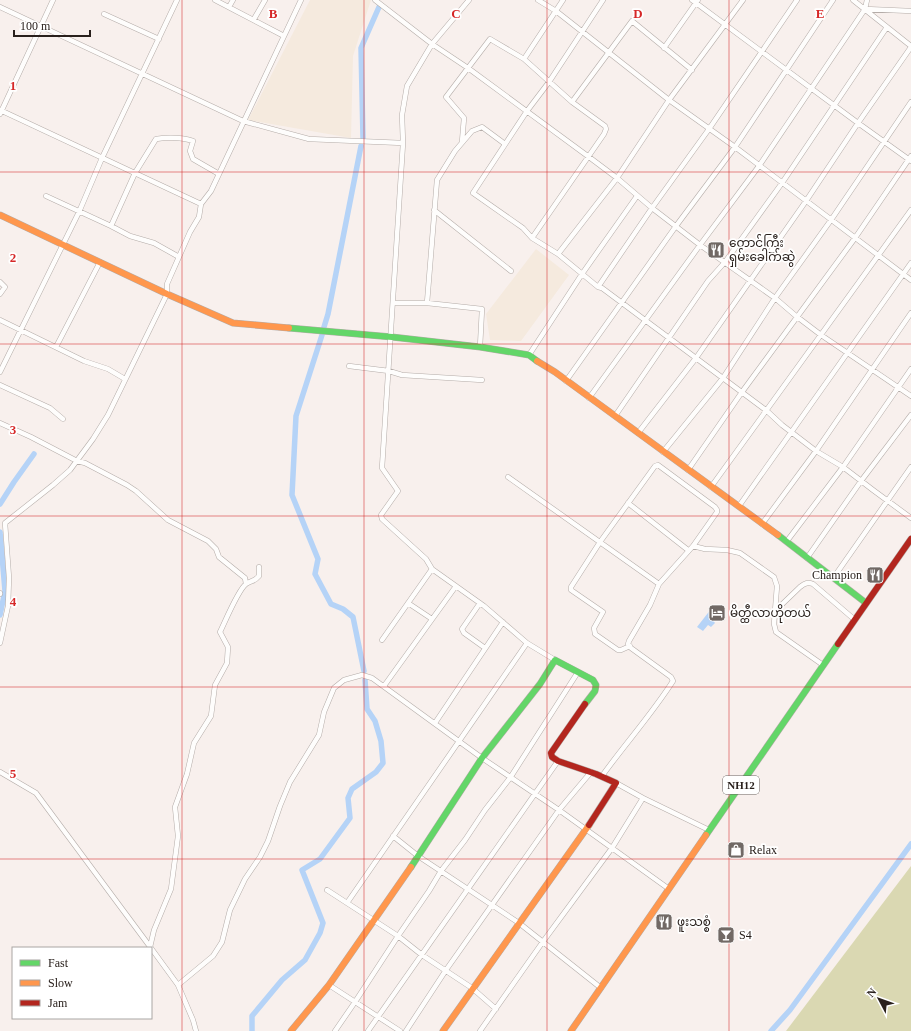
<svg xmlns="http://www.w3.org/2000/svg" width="911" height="1031" font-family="'Times New Roman','Noto Sans Myanmar',serif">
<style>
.education{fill:#f5eade}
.green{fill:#dad8b2}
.water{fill:#b5d3f7}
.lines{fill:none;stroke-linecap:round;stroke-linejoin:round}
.canal{stroke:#b5d3f7;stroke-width:5.5}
.street-casing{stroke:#b4aca8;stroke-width:5.5}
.fast-casing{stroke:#b4aca8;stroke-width:7}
.slow-casing{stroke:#b4aca8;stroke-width:7}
.jam-casing{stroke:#b4aca8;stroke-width:7}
.street{stroke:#fefdfc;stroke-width:4.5}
.fast{stroke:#63d668;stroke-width:6}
.slow{stroke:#ff974d;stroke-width:6}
.jam{stroke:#b3261e;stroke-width:6}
.grid{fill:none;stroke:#d62828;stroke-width:1;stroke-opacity:0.55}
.labels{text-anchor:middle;stroke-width:3.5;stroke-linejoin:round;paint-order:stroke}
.shield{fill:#fff;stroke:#696360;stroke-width:1}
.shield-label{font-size:11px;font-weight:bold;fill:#29201c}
.poi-label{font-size:12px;fill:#29201c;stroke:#fff;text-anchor:start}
.grid-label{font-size:13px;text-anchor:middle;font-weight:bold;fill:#d62828;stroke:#fff;stroke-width:3.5;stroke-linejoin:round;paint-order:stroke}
</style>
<rect width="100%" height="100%" fill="#f8f0ed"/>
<!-- education -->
<path class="education" d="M310 0H371L353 56 351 138 248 120Z
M536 249 569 275 521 341 490 340 486 314Z"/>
<!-- green -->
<path class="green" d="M911 866V1031H786Z"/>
<!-- water -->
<path class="water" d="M711 609 717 613 712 619 715 623 711 627 708 625 703 631 697 627Z"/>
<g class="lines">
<!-- canal -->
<path class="canal" d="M363 138 361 48 379 7
M324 327 328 314 361 146
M322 335 296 416 292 495 318 559 315 574 331 604 343 609 353 617 364 671
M0 504 14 482 34 454
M0 532 5 591 0 615
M252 1031V1016L282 980 305 960 320 933 323 923 302 870 320 859 350 818 348 798 352 789 376 772 383 763 381 741 375 721 367 709 365 680
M771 1031 790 1010 911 844"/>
<!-- street casing -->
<g class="street-casing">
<path id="street" d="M215 0 284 36
M375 0 432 44 468 68 589 157 617 178 652 208 700 245 775 298 796 316 821 335 911 396
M469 0 432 44 407 86 402 115 403 143 382 468 398 491 381 515 382 519 426 559 432 569 484 606 527 643 555 660
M538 0 556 11 669 100 735 147 911 280
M603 0 549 82 527 111 473 193 523 228 532 238 558 254 598 287 602 288 767 411 782 425 816 451 843 467 873 490 911 518
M692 0 858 123 911 161
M853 0 911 46
M0 7 243 121 309 139 403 143
M229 7 233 0
M865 9 911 11
M104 14 159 39
M254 19 265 0
M664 48 698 0
M524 59 563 0
M572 102 632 21 692 70
M0 110 201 204
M0 114 53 0
M462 142 464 118 446 97 490 39 524 59 572 102 605 126 606 129 604 134 532 238
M46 196 111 226 130 236 154 243 179 257
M434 210 511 271
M111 226 135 173 156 139C169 137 180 137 193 141L190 151 193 159 219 174
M558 254 617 178 669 100 743 0
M0 282 5 287 0 294
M598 287 652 208 709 129 797 0
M393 303H427L482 309 480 347
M427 303 437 180 455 151 472 131 482 127 505 144
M0 320 84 361 108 369 125 379
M56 347 100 262
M529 355 582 274 637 196
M349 366 389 371 402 375 482 380
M0 372 79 212 102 158 177 0
M566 381 676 226 735 147 833 0
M0 385 50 408 63 419
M589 398 700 245 759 166 865 9 867 0
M615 416 708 281 725 262 782 183 887 27
M0 423 31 437 77 461 85 463 127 485 136 491 168 520 208 541 216 549 219 557 245 578 246 584
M638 433 696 358 806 201 858 123 911 47
M663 452 723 378 775 298 831 220 911 102
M688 470 742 392 855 238 911 156
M508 477 659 584
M711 487 911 210
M628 503 688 550
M739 506 911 263
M762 524 816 451 911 313
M787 541 843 467 911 369
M693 546 705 549 727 550 740 553 774 577 777 586 774 624 776 632 823 665
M807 558 861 481 911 415
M834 577 911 467
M0 593V594
M408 603 432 619
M480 603 462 629 464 633 485 648
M774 612 800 587C805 583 808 582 813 584L855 620
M382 640 432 569
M0 643 8 606 9 578 5 523 53 485 70 470 93 439 108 415 167 294V284L190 232 199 217 201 204 211 191 301 0
M384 686 456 586
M435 723 503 622
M0 772 36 793 151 948
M602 776C625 744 652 714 673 681L671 677 631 648 628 644 629 641 650 605 659 584 693 546 717 512V510L715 507 658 465 655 466 600 542 571 587V590L603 612 594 628 595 634 618 650H621L630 646
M643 798 709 830
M393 836 418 856 519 923 601 988
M327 890 398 936 422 955 472 988 496 1009
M347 903 527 643
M150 947 154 930 171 889 178 836 175 807 187 774 194 743 211 716 215 685 227 663 228 647 220 632C225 622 238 590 246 584 252 580 254 582 259 576V567
M151 948 178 985 193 1020 196 1031
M178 985 213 956 222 942 230 910 245 879 260 857 268 841 280 806 290 782 319 735 324 712 334 688 344 680 362 675 372 678 482 758 559 810 669 889
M329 985 400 1031
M335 1031 355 1002 398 936 429 891 441 871 465 840 485 810 510 778 578 672
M368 1031 558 761
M406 1031 446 970 559 810 591 772
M480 1031 542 943 612 848 643 798 616 783"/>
</g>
<!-- fast casing -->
<g class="fast-casing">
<path id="fast" d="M289 328 392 337 480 347 529 355 537 361
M778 535 866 603
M706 835 838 644
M411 867 482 758 540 684 555 660 593 680 596 685 595 691 585 704"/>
</g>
<!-- slow casing -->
<g class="slow-casing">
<path id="slow" d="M0 215 167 294 233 323 289 328
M537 361 555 372 778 535
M291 1031 329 985 411 867
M443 1031 589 825
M571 1031 706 835"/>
</g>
<!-- jam casing -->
<g class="jam-casing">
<path id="jam" d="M838 644 911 539
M585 704 551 753 552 757 558 761 596 774 616 783 589 825"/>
</g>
<!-- street -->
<use href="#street" class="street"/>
<!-- fast -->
<use href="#fast" class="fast"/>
<!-- slow -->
<use href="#slow" class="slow"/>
<!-- jam -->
<use href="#jam" class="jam"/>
</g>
<!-- grid -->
<path class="grid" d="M182 0V1031M364 0V1031M547 0V1031M729 0V1031M0 172H911M0 344H911M0 516H911M0 687H911M0 859H911"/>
<!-- icons -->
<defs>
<g id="restaurant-square" transform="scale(0.9)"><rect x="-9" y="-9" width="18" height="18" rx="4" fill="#716965" stroke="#fff"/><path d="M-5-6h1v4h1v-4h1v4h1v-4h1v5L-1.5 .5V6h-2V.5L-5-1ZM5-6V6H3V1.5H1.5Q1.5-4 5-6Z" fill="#fff"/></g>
<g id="hotel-square" transform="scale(0.9)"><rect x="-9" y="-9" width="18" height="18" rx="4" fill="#716965" stroke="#fff"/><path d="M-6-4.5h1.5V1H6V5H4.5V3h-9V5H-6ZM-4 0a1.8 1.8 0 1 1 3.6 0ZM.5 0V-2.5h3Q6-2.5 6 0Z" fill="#fff"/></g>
<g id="shop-square" transform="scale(0.9)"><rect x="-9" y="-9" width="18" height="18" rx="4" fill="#716965" stroke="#fff"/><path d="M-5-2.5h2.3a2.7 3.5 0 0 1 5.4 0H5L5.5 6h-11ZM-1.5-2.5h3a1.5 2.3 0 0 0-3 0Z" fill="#fff"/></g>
<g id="bar-square" transform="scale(0.9)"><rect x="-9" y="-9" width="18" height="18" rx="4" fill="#716965" stroke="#fff"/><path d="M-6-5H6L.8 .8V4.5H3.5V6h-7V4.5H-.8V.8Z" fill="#fff"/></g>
</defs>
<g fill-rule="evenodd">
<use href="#restaurant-square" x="716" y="250"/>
<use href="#restaurant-square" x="875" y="575"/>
<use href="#hotel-square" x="717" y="613"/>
<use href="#shop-square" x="736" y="850"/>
<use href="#restaurant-square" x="664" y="922"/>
<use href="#bar-square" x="726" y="935"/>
</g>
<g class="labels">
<!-- shield labels -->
<rect class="shield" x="723" y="776" width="36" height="18" rx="3"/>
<g class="shield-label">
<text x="741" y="789">NH12</text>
</g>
<!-- poi labels -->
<g class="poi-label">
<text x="729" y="247">တောင်ကြီး<tspan x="729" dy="14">ရှမ်းခေါက်ဆွဲ</tspan></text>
<text x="862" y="579" text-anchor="end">Champion</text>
<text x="730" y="617">မိတ္ထီလာဟိုတယ်</text>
<text x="749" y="854">Relax</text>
<text x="677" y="926">ဖူးသစ္စံ</text>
<text x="739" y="939">S4</text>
</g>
</g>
<g class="grid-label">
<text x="273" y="18">B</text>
<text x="456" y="18">C</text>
<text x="638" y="18">D</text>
<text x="820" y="18">E</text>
<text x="13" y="90">1</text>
<text x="13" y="262">2</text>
<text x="13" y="434">3</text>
<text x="13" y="606">4</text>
<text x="13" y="778">5</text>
</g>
<!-- legend -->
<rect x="12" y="947" width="140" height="72" fill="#ffffff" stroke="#a9a6a4"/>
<rect x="20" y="960" width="20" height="6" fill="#63d668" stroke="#a9a6a4"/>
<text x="48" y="967" font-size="12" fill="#29201c">Fast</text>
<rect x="20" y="980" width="20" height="6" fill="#ff974d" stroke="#a9a6a4"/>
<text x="48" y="987" font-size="12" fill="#29201c">Slow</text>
<rect x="20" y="1000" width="20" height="6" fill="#b3261e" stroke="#a9a6a4"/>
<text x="48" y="1007" font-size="12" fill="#29201c">Jam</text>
<!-- north arrow -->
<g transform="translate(879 999) rotate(311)" stroke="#ffffff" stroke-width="3" paint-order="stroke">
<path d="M0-3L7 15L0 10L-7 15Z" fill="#29201c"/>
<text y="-6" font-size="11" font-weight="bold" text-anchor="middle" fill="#29201c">N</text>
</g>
<!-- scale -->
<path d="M14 30v6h76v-6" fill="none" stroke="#29201c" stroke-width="2"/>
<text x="20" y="30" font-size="12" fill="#29201c" stroke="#ffffff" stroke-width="3" paint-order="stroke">100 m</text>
</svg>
